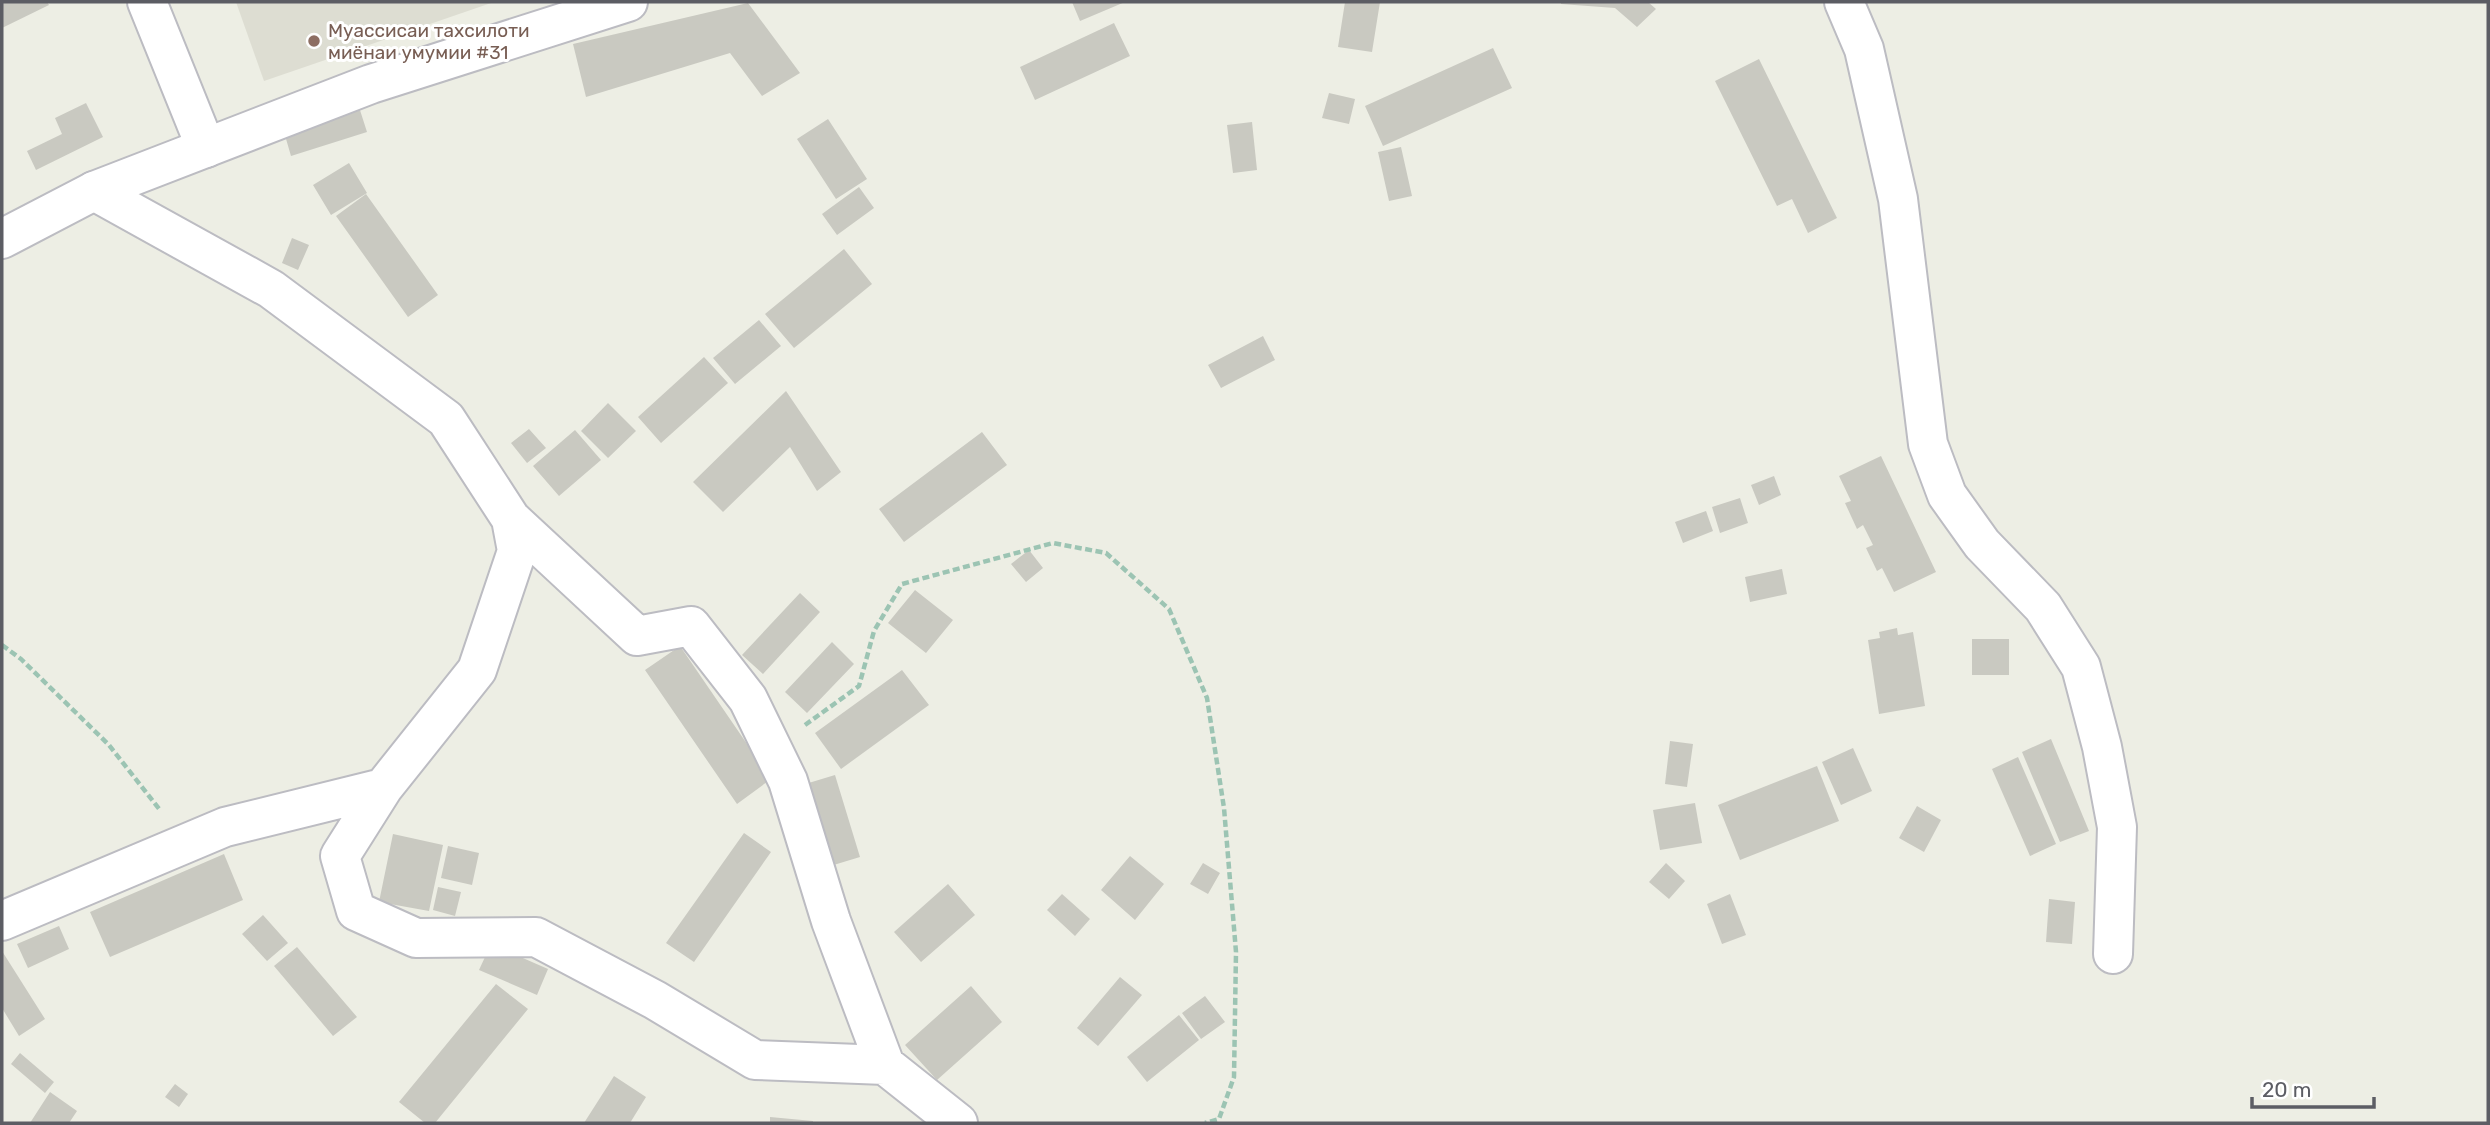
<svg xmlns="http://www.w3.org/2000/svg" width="2490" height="1125" font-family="Rubik,sans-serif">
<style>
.education{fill:#ddddd2}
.building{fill:#c9c9c1}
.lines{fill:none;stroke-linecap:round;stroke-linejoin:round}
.minor-casing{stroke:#bcbcc2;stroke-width:42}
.tertiary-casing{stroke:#bcbcc2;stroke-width:42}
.path{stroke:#9cc4b3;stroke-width:4.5;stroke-dasharray:7 3.5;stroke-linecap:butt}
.minor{stroke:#fff;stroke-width:38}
.tertiary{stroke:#fff;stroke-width:38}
.education-dot{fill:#8d6e63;stroke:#fff;stroke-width:2.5}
.labels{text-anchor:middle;stroke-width:6;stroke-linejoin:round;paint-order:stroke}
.education-label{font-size:19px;fill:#785e54;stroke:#fff;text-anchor:start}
</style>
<rect width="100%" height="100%" fill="#edeee4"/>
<!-- education -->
<path class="education" d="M236 2H494L264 81Z"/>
<!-- building -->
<path class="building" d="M2 2H47L49 5 2 28Z
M1072 2H1125L1080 21Z
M1345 2H1380L1372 52 1338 47Z
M1561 2H1648L1656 9 1637 27 1615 8 1561 4Z
M748 3 800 73 762 96 730 53 586 97 573 44Z
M1114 23 1130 56 1035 100 1020 67Z
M1493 48 1512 88 1383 146 1365 106Z
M1759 59 1837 218 1808 233 1792 199 1777 206 1715 81Z
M1329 93 1355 99 1349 124 1322 118Z
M86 103 103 137 36 170 27 151 62 134 55 118Z
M359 107 367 132 291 156 284 132Z
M828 119 867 179 836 199 797 139Z
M1252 122 1257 170 1233 173 1227 125Z
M1401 147 1412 196 1389 201 1378 152Z
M349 163 367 193 331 215 313 185Z
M859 187 874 208 837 235 822 214Z
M366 194 438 295 408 317 336 216Z
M292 238 309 245 298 270 282 263Z
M844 249 872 284 794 348 765 314Z
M759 320 781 346 735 384 713 358Z
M1263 336 1275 360 1221 388 1208 365Z
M704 357 728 383 661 443 638 417Z
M786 391 841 472 817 491 790 447 723 512 693 482Z
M608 403 636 431 608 458 581 431Z
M529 429 546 448 527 463 511 443Z
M575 430 601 460 559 496 533 466Z
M982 432 1007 465 904 542 879 509Z
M1881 456 1936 572 1894 592 1882 568 1877 571 1866 548 1873 545 1863 525 1857 529 1845 503 1851 501 1839 476Z
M1774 476 1781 495 1759 505 1751 485Z
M1740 498 1748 523 1720 533 1712 507Z
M1706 511 1713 531 1683 543 1675 522Z
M1029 550 1043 568 1026 582 1011 564Z
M1782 569 1787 594 1750 602 1745 577Z
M915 590 953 620 926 653 888 623Z
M800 593 820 612 763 674 742 655Z
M1897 628 1898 635 1913 632 1925 706 1879 714 1868 640 1880 638 1879 632Z
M1972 639H2009V675H1972Z
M832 642 854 664 807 713 785 692Z
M680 646 771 779 737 804 645 670Z
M902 670 929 705 841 769 815 733Z
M2051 739 2089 831 2060 842 2022 752Z
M1670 741 1693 744 1687 787 1665 784Z
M1853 748 1872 791 1841 805 1822 762Z
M2018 757 2056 844 2030 856 1992 769Z
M1817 766 1839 821 1740 860 1718 805Z
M835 775 860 857 827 867 802 785Z
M1695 803 1702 843 1660 850 1653 810Z
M1917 806 1941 820 1924 852 1899 838Z
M744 833 771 852 694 962 666 943Z
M393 834 443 845 429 911 379 902Z
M448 846 479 853 472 885 441 878Z
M224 854 243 900 110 957 90 912Z
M1130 856 1164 884 1135 920 1101 890Z
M1203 863 1220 873 1208 894 1190 884Z
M1666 863 1685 881 1669 899 1649 882Z
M948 884 975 915 921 962 894 932Z
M438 887 461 892 455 916 433 910Z
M1062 894 1090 919 1075 936 1047 910Z
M1730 894 1746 935 1722 944 1707 904Z
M2049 899 2075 902 2072 944 2046 942Z
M263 915 288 943 267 961 242 934Z
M59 926 69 949 28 968 17 944Z
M491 944 548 969 537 995 479 970Z
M297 947 357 1017 333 1036 274 966Z
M2 951 45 1019 19 1036 2 1008Z
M1120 977 1142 995 1098 1046 1077 1028Z
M496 984 528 1009 435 1123H425L399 1102Z
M971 986 1002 1022 937 1080 905 1045Z
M1205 996 1225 1022 1201 1039 1182 1013Z
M1179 1015 1199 1040 1147 1082 1127 1057Z
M20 1053 54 1082 45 1093 11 1064Z
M614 1076 646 1097 630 1123H584Z
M175 1084 188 1094 179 1107 165 1097Z
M50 1092 77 1111 69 1123H30Z
M770 1117 813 1121V1123H770Z"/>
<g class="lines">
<!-- minor casing -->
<g class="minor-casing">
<path id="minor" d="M147 2 206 148
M1844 2 1864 49 1898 199 1928 444 1947 495 1982 544 2043 607 2081 667 2102 747 2117 827 2113 954
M94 191 271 289 446 419 511 519 637 636 691 626 748 699 788 781 831 921 885 1065 958 1123
M511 519 517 551 477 670 383 788 340 856 356 911 416 938 536 937 655 1000 755 1060 885 1065
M2 921 225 827 383 788"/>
</g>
<!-- tertiary casing -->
<g class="tertiary-casing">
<path id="tertiary" d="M2 239 94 191 371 84 628 2"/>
</g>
<!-- path -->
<path class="path" d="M2 645 21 659 109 745 160 810
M805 725 859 686 874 631 902 584 1053 543 1106 553 1169 609 1207 698 1224 808 1236 952 1234 1077 1219 1119 1205 1123"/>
<!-- minor -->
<use href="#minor" class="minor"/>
<!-- tertiary -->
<use href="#tertiary" class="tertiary"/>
</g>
<!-- markers -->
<circle class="education-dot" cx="314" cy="41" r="7"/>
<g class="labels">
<!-- education labels -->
<g class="education-label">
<text x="328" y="37">Муассисаи тахсилоти<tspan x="328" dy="22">миёнаи умумии #31</tspan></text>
</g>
</g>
<!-- border -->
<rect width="2490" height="1125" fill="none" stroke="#5c5d64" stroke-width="7"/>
<!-- scale -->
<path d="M2252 1097v10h122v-10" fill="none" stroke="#5c5d64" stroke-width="3.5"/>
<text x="2262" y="1097" font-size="21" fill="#5c5d64" stroke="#ffffff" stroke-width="5" paint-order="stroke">20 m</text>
</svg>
